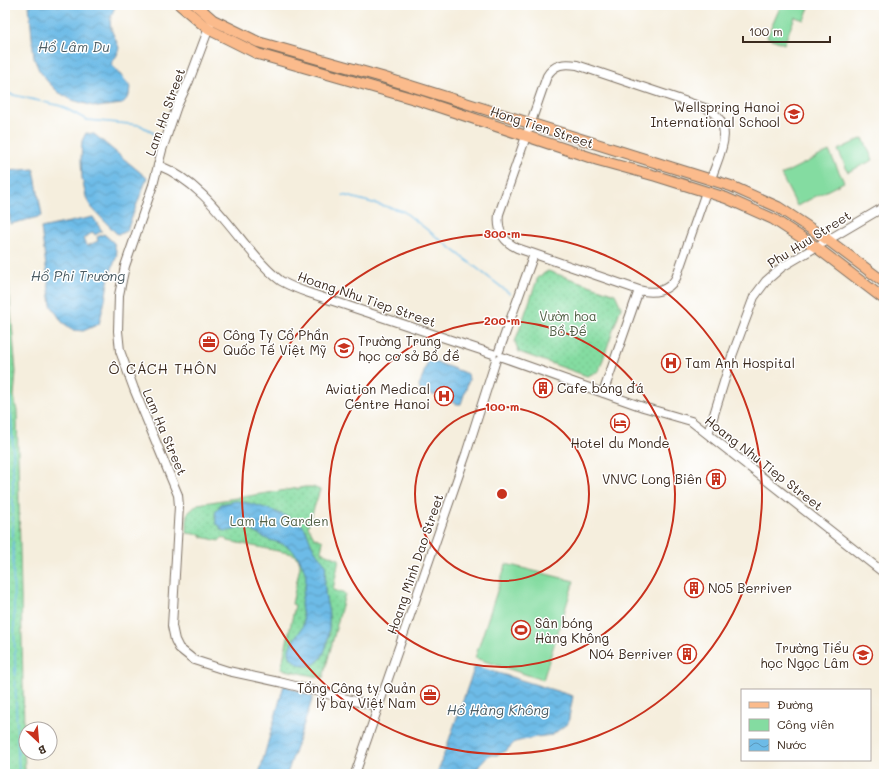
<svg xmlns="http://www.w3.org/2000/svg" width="889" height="779" font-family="Mali,sans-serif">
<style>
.green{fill:url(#green-dots);stroke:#608360}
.pitch{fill:#84dca1;stroke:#608360}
.water{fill:url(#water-waves);stroke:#547282}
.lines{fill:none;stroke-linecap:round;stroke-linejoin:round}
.stream{stroke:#6dbbe7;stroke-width:1.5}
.tertiary-casing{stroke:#7c6f61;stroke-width:10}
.primary-casing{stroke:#7c6f61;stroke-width:12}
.tertiary{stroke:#fff;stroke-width:8}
.primary{stroke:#fbbb8c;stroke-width:10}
.ring{fill:none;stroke:#c8321e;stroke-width:2}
.labels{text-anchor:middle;stroke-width:3;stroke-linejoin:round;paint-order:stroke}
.poi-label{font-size:13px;fill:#3b2a1e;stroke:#fff;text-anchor:end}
.street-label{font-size:13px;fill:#3b2a1e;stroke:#fff}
.park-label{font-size:13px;fill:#515f45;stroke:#fff}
.water-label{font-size:14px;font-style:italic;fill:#4c5d64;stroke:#fff}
.neighbourhood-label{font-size:14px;letter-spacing:1px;fill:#3b2a1e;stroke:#fff}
.centre{fill:#c8321e;stroke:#fff;stroke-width:2}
.ring-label{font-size:12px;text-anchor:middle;font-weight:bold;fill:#c8321e;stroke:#fff;stroke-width:3;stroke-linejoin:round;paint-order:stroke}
</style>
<defs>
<pattern id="green-dots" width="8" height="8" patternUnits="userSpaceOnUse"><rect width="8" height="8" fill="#84dca1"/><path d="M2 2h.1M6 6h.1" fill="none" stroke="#73bd8a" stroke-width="1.8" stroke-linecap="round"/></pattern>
<pattern id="water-waves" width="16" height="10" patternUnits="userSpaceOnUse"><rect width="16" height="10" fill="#6dbbe7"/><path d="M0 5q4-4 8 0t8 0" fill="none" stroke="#5b98bb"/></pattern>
</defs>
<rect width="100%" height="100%" fill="#fff"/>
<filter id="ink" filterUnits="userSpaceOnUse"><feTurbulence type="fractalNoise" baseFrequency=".025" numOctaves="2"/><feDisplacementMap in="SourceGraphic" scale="8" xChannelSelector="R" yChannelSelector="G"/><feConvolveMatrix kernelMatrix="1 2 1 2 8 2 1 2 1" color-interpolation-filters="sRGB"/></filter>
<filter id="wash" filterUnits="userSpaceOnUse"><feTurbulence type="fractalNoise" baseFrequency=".012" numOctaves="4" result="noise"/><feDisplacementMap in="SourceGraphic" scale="16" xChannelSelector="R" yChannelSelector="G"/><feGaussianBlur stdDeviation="0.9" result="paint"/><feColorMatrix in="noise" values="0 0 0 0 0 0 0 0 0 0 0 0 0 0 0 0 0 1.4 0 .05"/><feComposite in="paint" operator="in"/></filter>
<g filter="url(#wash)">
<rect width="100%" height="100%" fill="#f5eedd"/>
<!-- green -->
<path class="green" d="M5 241 16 372 14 396 17 411 25 774H5Z
M548 271 615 294 621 307 599 371 587 376 519 352 515 342 538 277Z
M305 487H313L320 490 308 526 314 537 323 541 321 552 339 559 333 590 345 594 323 678 281 669 295 605 292 604 300 566 299 560 293 554 228 541 223 537 219 541 202 537V535L187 533V514L198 504Z"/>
<!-- pitch -->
<path class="pitch" d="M781 5H810L804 20 795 17 784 44 767 37Z
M863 138 873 160 848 172 838 150Z
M829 151 844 182 797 206 781 175Z
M506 564 574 581 543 680 475 658Z"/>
<!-- water -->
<path class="water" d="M29 5H116C105 27 112 28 119 48L117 55 111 64 130 86 129 96 122 104 97 107 72 100 58 92 48 82 39 70 34 58Z
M86 133 94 134 147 178 127 230 123 233 117 234 91 207 86 197 82 178 81 160 82 141Z
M34 169 42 216 10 224 7 171Z
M93 217 102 231 95 235 93 232 83 239 87 246 98 241 97 237 104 234 114 243 117 255 109 277 105 300 99 324 83 331 73 330 62 322 51 305 41 228Z
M431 360 468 374 469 380 461 404H457L420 390 419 386 428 361Z
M235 501C247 500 294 517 302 525 309 533 310 544 316 552 318 556 323 559 325 564 327 572 324 580 325 588 325 597 328 606 329 615 330 629 328 658 314 664 308 667 302 667 297 663 277 650 300 637 303 625 305 618 301 611 301 604 302 592 308 584 305 572 301 559 293 547 280 543 274 541 268 540 263 537 257 534 251 529 244 528 235 527 231 534 221 530L219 525 216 524 215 513 221 504Z
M475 666 573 696 568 723 552 735 536 737 515 742 506 751 497 755H489L479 766 476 774H437Z
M284 685 313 697 287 774H259Z"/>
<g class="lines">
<!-- stream -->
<path class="stream" d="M5 93 61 106 87 120 140 125 163 139
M343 195 403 211 509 293
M5 304 13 449V564L16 709 19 774"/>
</g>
</g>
<g filter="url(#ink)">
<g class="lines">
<!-- tertiary casing -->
<g class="tertiary-casing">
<path id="tertiary" d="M210 25 189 81 177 106 162 150 153 185 125 266 119 295 118 331 120 351 134 389 178 495 179 506 172 626 175 640 179 648 194 660 228 671 279 682 379 707
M158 165C196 180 220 213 245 244 256 257 267 271 281 281 290 286 300 290 309 293L493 354
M706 192 676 278C668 292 653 294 639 290L517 248C502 241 497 230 499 214L547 76C554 64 564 63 577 65L708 109C737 126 719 155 711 179
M499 351 534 254
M502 357 643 407 691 421 884 573
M603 393 639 290
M708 434 732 356 754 297 766 281 782 267 884 207
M355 774 466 454 496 360"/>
</g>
<!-- primary casing -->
<g class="primary-casing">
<path id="primary" d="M180 5 208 29 258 54 418 100 598 160 656 176 726 198 773 219 816 247 884 299
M196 5 213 20 258 42 382 77 731 186 778 207 828 240 884 282"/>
</g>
<!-- tertiary -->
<use href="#tertiary" class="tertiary"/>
<!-- primary -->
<use href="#primary" class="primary"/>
</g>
</g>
<!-- distance rings -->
<g class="ring">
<circle cx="502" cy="494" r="87"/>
<circle cx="502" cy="494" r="173"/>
<circle cx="502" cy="494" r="260"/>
</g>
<!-- icons -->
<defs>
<g id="school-ring" transform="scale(1)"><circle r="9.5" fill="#fff" stroke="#c8321e" stroke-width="1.5"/><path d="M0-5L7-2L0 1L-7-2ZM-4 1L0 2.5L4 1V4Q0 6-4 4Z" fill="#c8321e"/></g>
<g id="office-ring" transform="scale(1)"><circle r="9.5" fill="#fff" stroke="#c8321e" stroke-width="1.5"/><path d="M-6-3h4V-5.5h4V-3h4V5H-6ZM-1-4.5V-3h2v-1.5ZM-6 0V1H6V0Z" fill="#c8321e"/></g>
<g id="hospital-ring" transform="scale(1)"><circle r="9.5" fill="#fff" stroke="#c8321e" stroke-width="1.5"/><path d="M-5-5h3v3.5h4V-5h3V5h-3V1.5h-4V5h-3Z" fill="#c8321e"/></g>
<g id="building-ring" transform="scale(1)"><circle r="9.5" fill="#fff" stroke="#c8321e" stroke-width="1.5"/><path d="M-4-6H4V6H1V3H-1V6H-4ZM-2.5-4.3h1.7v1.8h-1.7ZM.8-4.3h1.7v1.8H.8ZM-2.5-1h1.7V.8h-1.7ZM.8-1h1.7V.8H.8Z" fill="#c8321e"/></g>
<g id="hotel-ring" transform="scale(1)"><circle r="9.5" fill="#fff" stroke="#c8321e" stroke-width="1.5"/><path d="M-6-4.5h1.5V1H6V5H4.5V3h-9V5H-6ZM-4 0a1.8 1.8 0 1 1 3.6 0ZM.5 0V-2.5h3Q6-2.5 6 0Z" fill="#c8321e"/></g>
<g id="stadium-ring" transform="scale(1)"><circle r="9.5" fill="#fff" stroke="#c8321e" stroke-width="1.5"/><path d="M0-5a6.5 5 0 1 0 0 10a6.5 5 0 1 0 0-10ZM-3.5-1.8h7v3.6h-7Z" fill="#c8321e"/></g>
</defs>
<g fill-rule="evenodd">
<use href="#school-ring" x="794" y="114"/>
<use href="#office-ring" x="209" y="342"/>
<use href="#school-ring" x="344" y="348"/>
<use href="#hospital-ring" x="671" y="363"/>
<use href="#building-ring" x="543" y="388"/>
<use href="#hospital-ring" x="444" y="396"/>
<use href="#hotel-ring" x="620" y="423"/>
<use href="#building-ring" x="716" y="479"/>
<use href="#building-ring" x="694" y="588"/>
<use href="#stadium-ring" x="521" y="630"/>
<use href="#building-ring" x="687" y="654"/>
<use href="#school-ring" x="863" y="655"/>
<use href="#office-ring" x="430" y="695"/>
</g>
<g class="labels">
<!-- poi labels -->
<g class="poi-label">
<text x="780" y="112">Wellspring Hanoi<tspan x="780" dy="15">International School</tspan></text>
<text x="223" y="340" text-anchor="start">Công Ty Cổ Phần<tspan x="223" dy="15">Quốc Tế Việt Mỹ</tspan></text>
<text x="358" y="346" text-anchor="start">Trường Trung<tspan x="358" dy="15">học cơ sở Bồ đề</tspan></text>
<text x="685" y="368" text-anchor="start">Tam Anh Hospital</text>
<text x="557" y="393" text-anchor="start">Cafe bóng đá</text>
<text x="430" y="394">Aviation Medical<tspan x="430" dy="15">Centre Hanoi</tspan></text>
<text x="620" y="448" text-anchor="middle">Hotel du Monde</text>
<text x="702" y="484">VNVC Long Biên</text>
<text x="708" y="593" text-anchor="start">N05 Berriver</text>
<text x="535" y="628" text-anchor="start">Sân bóng<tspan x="535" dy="15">Hàng Không</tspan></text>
<text x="849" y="653">Trường Tiểu<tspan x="849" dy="15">học Ngọc Lâm</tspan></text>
<text x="673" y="659">N04 Berriver</text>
<text x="416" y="693">Tổng Công ty Quản<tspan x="416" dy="15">lý bay Việt Nam</tspan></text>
</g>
<!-- street labels -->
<g class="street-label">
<text transform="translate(165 112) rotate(-70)" y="5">Lam Ha Street</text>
<text transform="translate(542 127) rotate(18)" y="5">Hong Tien Street</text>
<text transform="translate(809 239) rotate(-32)" y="5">Phu Huu Street</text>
<text transform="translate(367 299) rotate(19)" y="5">Hoang Nhu Tiep Street</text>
<text transform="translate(165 432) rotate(67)" y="5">Lam Ha Street</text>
<text transform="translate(764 463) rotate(38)" y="5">Hoang Nhu Tiep Street</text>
<text transform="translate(415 564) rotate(-71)" y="5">Hoang Minh Dao Street</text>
</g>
<!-- park labels -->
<g class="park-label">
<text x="568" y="321">Vườn hoa<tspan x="568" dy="15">Bồ Đề</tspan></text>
<text x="279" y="526">Lam Ha Garden</text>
</g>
<!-- water labels -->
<g class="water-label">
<text x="74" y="52">Hồ Lâm Du</text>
<text x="78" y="281">Hồ Phi Trường</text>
<text x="498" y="715">Hồ Hàng Không</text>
</g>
<!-- neighbourhood labels -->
<g class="neighbourhood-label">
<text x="163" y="374">Ô CÁCH THÔN</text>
</g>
</g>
<circle cx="502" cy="494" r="6" class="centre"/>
<g class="ring-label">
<text x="502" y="238">300 m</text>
<text x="502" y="325">200 m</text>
<text x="502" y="411">100 m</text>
</g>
<!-- margin -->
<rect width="889" height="779" fill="none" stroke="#fff" stroke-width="20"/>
<!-- legend -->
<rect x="741" y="689" width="130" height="72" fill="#ffffff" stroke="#b1aaa5"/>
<rect x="749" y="702" width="20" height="6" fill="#fbbb8c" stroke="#b1aaa5"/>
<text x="777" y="709" font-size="12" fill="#3b2a1e">Đường</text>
<rect x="749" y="719" width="20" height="12" fill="#84dca1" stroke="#b1aaa5"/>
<text x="777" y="729" font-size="12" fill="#3b2a1e">Công viên</text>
<rect x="749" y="739" width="20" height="12" fill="url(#water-waves)" stroke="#b1aaa5"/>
<text x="777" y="749" font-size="12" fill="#3b2a1e">Nước</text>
<!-- north arrow -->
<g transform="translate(38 741) rotate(154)"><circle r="19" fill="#ffffff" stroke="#b1aaa5"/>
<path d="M0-3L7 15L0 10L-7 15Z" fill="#c8321e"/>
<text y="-6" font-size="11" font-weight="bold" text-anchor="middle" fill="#3b2a1e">B</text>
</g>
<!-- scale -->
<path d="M743 36v6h87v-6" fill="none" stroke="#3b2a1e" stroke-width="2"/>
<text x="749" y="36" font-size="12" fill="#3b2a1e" stroke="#ffffff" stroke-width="3" paint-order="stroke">100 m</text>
</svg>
